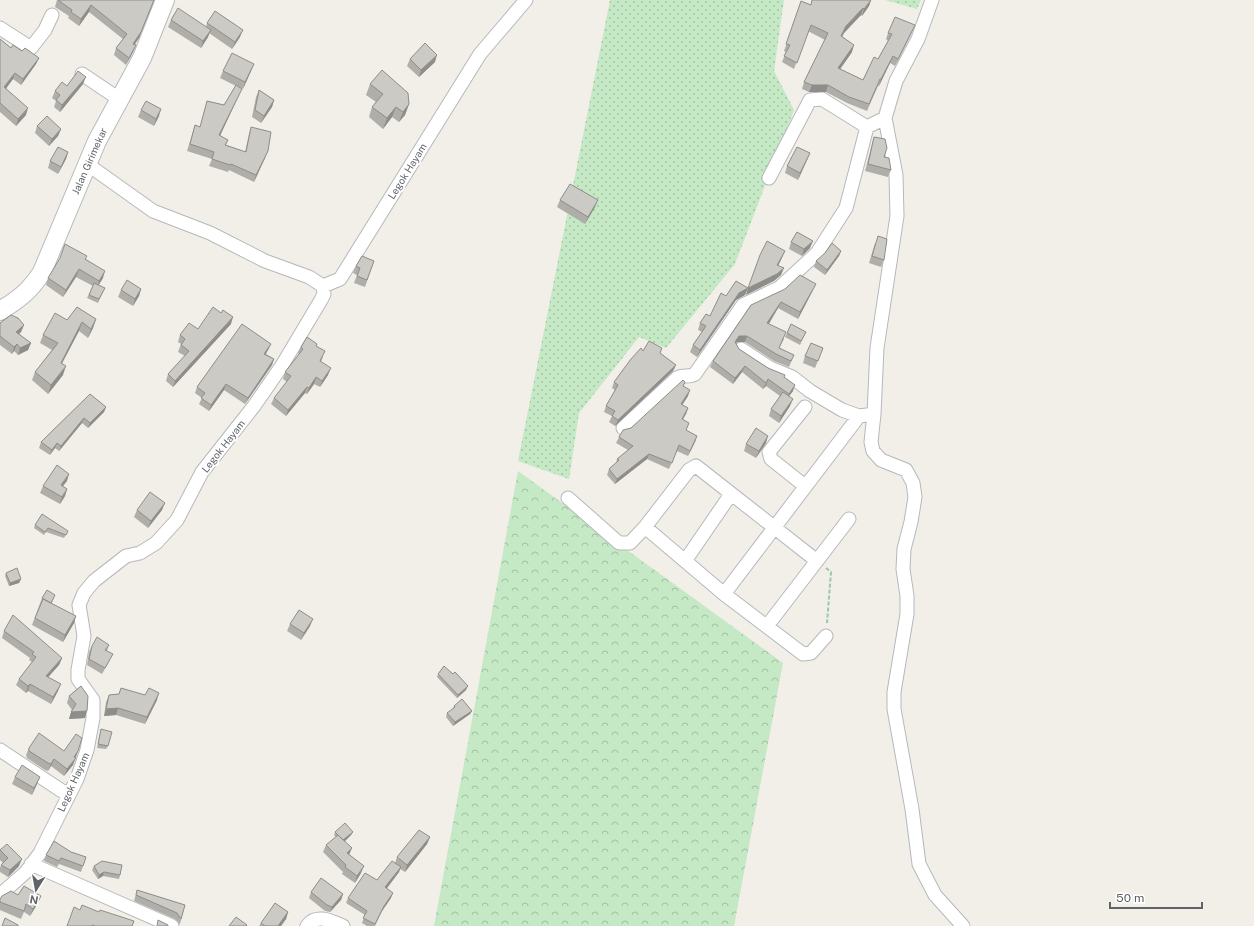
<svg xmlns="http://www.w3.org/2000/svg" width="1254" height="926" font-family="'Public Sans',sans-serif">
<style>
.grass{fill:url(#grass-dots)}
.forest{fill:url(#forest-crowns)}
.lines{fill:none;stroke-linecap:round;stroke-linejoin:round}
.street-casing{stroke:#b5b8bc;stroke-width:15}
.secondary-casing{stroke:#b6babf;stroke-width:20}
.path{stroke:#9cc7a9;stroke-width:2;stroke-dasharray:4 2;stroke-linecap:butt}
.street{stroke:#fff;stroke-width:13}
.secondary{stroke:#fff;stroke-width:18}
.wall{fill:#afaea9}
.shaded-wall{fill:#8f8d8a}
.building{fill:#cccac5;stroke:#8f8d8a}
.labels{text-anchor:middle;stroke-width:4;stroke-linejoin:round;paint-order:stroke}
.street-label{font-size:10px;fill:#5f6368;stroke:#fff}
</style>
<defs>
<pattern id="grass-dots" width="8" height="8" patternUnits="userSpaceOnUse"><rect width="8" height="8" fill="#c5e8c5"/><path d="M2 2h.1M6 6h.1" fill="none" stroke="#a3c0a4" stroke-width="1.8" stroke-linecap="round"/></pattern>
<pattern id="forest-crowns" width="20" height="18" patternUnits="userSpaceOnUse"><rect width="20" height="18" fill="#c5e8c5"/><path d="M2 6a3 3 0 1 1 6 0M12 15a3 3 0 1 1 6 0" fill="none" stroke="#a3c0a4"/></pattern>
</defs>
<rect width="100%" height="100%" fill="#f1efe8"/>
<!-- grass -->
<path class="grass" d="M610 0H784L774 71 794 110 735 264 666 348 639 337 579 413 569 479 518 461Z
M885 0H921L917 9Z"/>
<!-- forest -->
<path class="forest" d="M518 471 783 663 734 926H434Z"/>
<g class="lines">
<!-- street casing -->
<g class="street-casing">
<path id="street" d="M932 0 918 39 896 81 885 118 896 175 897 216 877 348 874 414 871 442 873 451 881 460 906 470 913 483 915 497 911 522 904 549 903 569 907 596V614L894 692V709L912 809 919 864 935 895 963 926
M0 28 31 48 45 30 52 15
M82 74 119 99
M87 164 153 211 210 233 265 261 309 277 323 286
M769 178 810 100 822 99 867 127
M323 286 340 279 480 54 526 0
M741 349 770 368 792 377 810 391 842 410 859 416 867 415
M623 428 677 378C683 374 689 378 695 374L743 305 779 288 817 253 846 208 867 127 885 118
M805 486 771 459 769 452 805 407
M568 498 619 543H630L645 527 689 470 696 466 817 561
M645 527 724 594 803 654 811 653 826 636
M685 561 731 494
M724 594 859 416
M767 626 849 519
M0 750 68 795
M31 864 172 926
M0 895 26 872 40 853 77 779 87 750 93 718V700L78 679V670L84 636 79 605 84 593 94 581 126 556 140 553 156 543 177 520 202 472 254 406 281 367 321 300 324 294 323 286
M307 926C316 913 331 921 343 926"/>
</g>
<!-- secondary casing -->
<g class="secondary-casing">
<path id="secondary" d="M0 311C19 299 30 291 42 272L97 141 142 58 165 0"/>
</g>
<!-- path -->
<path class="path" d="M826 568 831 572 827 623"/>
<!-- street -->
<use href="#street" class="street"/>
<!-- secondary -->
<use href="#secondary" class="secondary"/>
</g>
<!-- wall -->
<path class="wall" d="M57 0H154L139 38 134 45 133 52 126 65 114 55 116 48 123 39 89 12 79 26 68 18 69 16 55 7Z
M871 0 869 6 862 16 861 15 844 33 842 36 852 52 840 69 863 80 878 59 888 41 886 39 888 33 912 32 895 66 890 63 879 86H878L867 111 847 103 826 92H809L802 89 804 82 825 40 808 31 794 69 782 62 786 52 784 51 801 1 811 5Z
M171 20 206 27 207 23 240 37 232 49 209 33 208 37 201 48 168 27Z
M0 39 11 48 39 58 36 64 21 85 13 79 6 88 26 115 16 126 0 112Z
M410 59 435 62 419 77 407 66Z
M254 64 251 71 243 89 241 88 239 95 220 136 228 140 226 145 245 152 249 134 251 127 265 158 254 182 229 170 228 172 209 166 212 159 187 151 195 125 200 127 207 101 224 105 236 86 220 78 223 71Z
M83 84 60 112 54 107 56 101 52 98 55 91 67 86Z
M370 84 409 104 405 115 399 122 392 117 383 129 369 117 372 107 376 102 366 95Z
M259 90 274 100 272 107 261 123 252 117 256 97Z
M141 110 159 116 154 126 138 117Z
M37 126 61 129 58 136 49 146 35 133Z
M874 137 891 170 888 177 865 171 872 144Z
M68 152 66 159 58 174 48 168 50 161Z
M810 153 807 160 798 180 785 173 787 166Z
M560 200 595 207 585 224 557 207Z
M791 242 810 248 802 256 789 249Z
M875 243 884 260 881 267 869 263Z
M841 251 839 256 825 275 814 267 816 261Z
M86 259 103 278 98 285 105 288 98 303 87 298 93 286 76 277 63 297 46 285 48 278Z
M374 261 365 287 354 283 357 275 353 273 356 266Z
M748 288 745 295 736 300 697 357 690 352 693 345 702 332 698 330 700 323 710 316 726 296Z
M141 289 139 296 133 306 118 297 121 290Z
M813 290 798 319 778 308 769 324 784 339 779 348 794 355 789 367 774 361 745 342H737L736 343 739 349 768 368 784 377 793 391 789 396 790 406 779 423 769 416 771 409 780 396 766 386 763 389 742 372 733 384 710 367 713 361 751 305Z
M96 319 93 328 88 338 79 331 62 363 63 375 48 394 32 380 35 372 52 350 40 343 43 335 67 320Z
M0 323 24 325 21 332 19 334 31 343 28 350 18 355 14 351 12 354 0 345Z
M231 324 173 387 166 381 168 374 185 356 178 352 181 344 178 342 180 335 198 329Z
M806 332 800 345 785 337 787 333Z
M271 344 266 354 274 359 272 365 245 404 224 390 209 411 199 404 202 398 195 393 197 387Z
M316 346 323 357 321 362 328 375 320 387 314 384 307 394 305 393 286 416 271 404 274 398 287 382 283 379 285 372 299 354 298 353 301 347Z
M823 348 815 368 803 363 805 356Z
M643 351 660 354 676 365 673 371 615 426 609 422 612 416 604 412 606 406 615 390 612 388 614 382Z
M684 386 688 396 682 405 688 408 686 414 683 419 686 431 697 436 695 442 688 456 677 451 669 469 647 459 615 484 607 475 609 469 616 463 617 459 628 450 616 443 619 437Z
M90 394 106 407 104 412 88 428 82 423 59 451 55 448 50 455 39 448 41 442Z
M766 443 756 458 744 451 746 444Z
M67 481 63 486 67 489 65 496 60 504 40 493 43 486Z
M137 510H162L148 528 134 517Z
M35 525 68 531 64 538 46 532 44 535 34 528Z
M6 573 21 579 19 583 9 586 5 576Z
M42 598H54L51 604 76 616 74 623 63 642 32 625Z
M290 624 310 626 301 640 287 631Z
M4 631 62 658 59 665 48 677 58 691 51 704 28 691 26 693 16 685 19 679 32 662 29 660 30 658 2 638Z
M109 645 107 651 110 660 102 674 87 665 89 652 92 646Z
M438 674H453L466 690 457 698 437 677Z
M81 686 85 718 69 719 72 710 67 703 69 696Z
M121 688 157 700 145 724 116 715 104 716 106 702 109 695 119 694Z
M454 706 472 711 470 714 453 726 446 717 447 713 453 709Z
M101 729 108 746 106 749 97 748Z
M29 748 64 751H78L73 765 64 776 51 766 48 771 45 770 27 758 26 755Z
M15 777 37 784 32 795 12 784Z
M335 832H353L351 835 345 841 349 855 361 873 355 883 342 874 343 872 323 852 326 845 336 837 334 835Z
M430 837 427 844 405 872 400 869 399 872 387 888 391 898 382 911 375 926H367L362 923 365 915 346 903 348 898 377 880 395 863 397 857Z
M0 850 19 866 8 877 0 872V868L1 865 3 863 0 860Z
M71 852 86 857 81 872 59 864 57 867 44 861 46 855Z
M94 866 120 875 119 879 103 876 98 879 92 870Z
M137 890 185 905 180 924 175 919 134 901Z
M311 892 343 894 341 900 330 912 325 911 309 898Z
M18 895 41 896 38 903 30 916 24 912 21 919 0 910V899Z
M288 912 286 919 281 926H259L261 923Z"/>
<!-- shaded-wall -->
<path class="shaded-wall" d="M154 0 139 38 131 50 133 44Z
M871 0 869 6 862 16 864 9Z
M91 5 89 12 79 26 81 19Z
M863 8 861 15 844 33 839 43 841 36 846 26Z
M915 25 912 32 895 66 898 59Z
M211 30 208 37 201 48 203 41Z
M243 30 240 37 232 49 235 42Z
M136 45 133 52 126 65 129 58Z
M854 45 852 52 836 75 838 68Z
M437 55 435 62 419 77 421 70Z
M893 56 890 63 879 86 881 79Z
M39 58 36 64 21 85 23 79Z
M254 64 251 71 243 89 245 82Z
M15 73 13 79 2 94 4 87Z
M86 77 83 84 60 112 62 105Z
M812 85H828L826 92H809Z
M242 89 239 95 217 142 219 135Z
M274 100 272 107 261 123 264 116Z
M409 104 405 115 399 122 403 112Z
M396 107 392 117 383 129 387 118Z
M28 108 26 115 16 126 18 119Z
M161 109 159 116 154 126 156 119Z
M61 129 58 136 49 146 52 139Z
M268 151 265 158 254 182 256 175Z
M68 152 66 159 58 174 61 167Z
M810 153 807 160 798 180 800 173Z
M598 200 595 207 585 224 588 217Z
M813 241 810 248 802 256 804 249Z
M785 251 782 258 775 272 777 265Z
M841 251 839 256 825 275 827 270Z
M784 268 781 275 774 281 746 295 748 288Z
M79 269 76 277 63 297 66 290Z
M105 271 103 278 97 288 99 281Z
M816 284 813 290 798 319 800 312Z
M748 288 745 295 736 300 697 357 700 350 739 293Z
M141 289 139 296 133 306 135 299Z
M781 302 778 308 765 330 767 323Z
M233 317 231 324 173 387 175 381Z
M96 319 93 328 88 338 91 329Z
M82 322 79 331 58 371 61 363Z
M24 325 21 332 14 339 16 332Z
M739 336H747L745 342H737L733 348 735 342Z
M31 343 28 350 18 355 20 348Z
M17 344 14 351 12 354 14 347Z
M271 344 268 350 262 360 264 354Z
M274 359 272 365 245 404 248 398Z
M676 365 673 371 615 426 618 420Z
M66 366 63 375 48 394 51 385Z
M745 366 742 372 733 384 735 378Z
M331 368 328 375 320 387 322 381Z
M316 377 314 384 307 394 309 388Z
M768 379 766 386 763 389Z
M226 384 224 390 209 411 211 405Z
M795 385 793 391 786 400 789 394Z
M307 387 305 393 286 416 288 410Z
M690 390 688 396 679 410 681 404Z
M793 399 790 406 779 423 781 416Z
M106 407 104 412 88 428 90 423Z
M688 408 686 414 680 424 682 419Z
M84 418 82 423 59 451 61 446Z
M697 436 695 442 688 456 690 451Z
M768 436 766 443 756 458 759 451Z
M57 443 55 448 50 455 52 450Z
M649 454 647 459 615 484 617 479Z
M69 474 67 481 58 492 61 485Z
M67 489 65 496 60 504 62 497Z
M165 503 162 510 148 528 151 521Z
M21 579 19 583 9 586 10 583Z
M76 616 74 623 63 642 65 635Z
M313 619 310 626 301 640 304 633Z
M62 658 59 665 43 683 46 676Z
M30 684 28 691 26 693 28 686Z
M61 684 58 691 51 704 53 697Z
M468 686 466 690 457 698 458 695Z
M159 693 157 700 145 724 147 717Z
M118 708 116 715 104 716 106 709Z
M87 711 85 718 69 719 71 712Z
M472 711 470 714 453 726 455 722Z
M78 751 73 765 64 776 67 769Z
M54 759 51 766 48 771 51 764Z
M40 777 37 784 32 795 34 788Z
M353 832 351 835 342 844 343 840Z
M430 837 427 844 405 872 407 865Z
M352 848 349 855 347 853Z
M22 859 19 866 8 877 10 870Z
M364 866 361 873 355 883 357 876Z
M401 867 399 872 384 892 385 887Z
M104 872 103 876 98 879 99 875Z
M393 893 391 898 382 911 374 926 384 906Z
M343 894 341 900 330 912 332 907Z
M41 896 38 903 30 916 33 909Z
M288 912 286 919 281 926H278Z"/>
<!-- building -->
<path class="building" d="M58 0H154L141 32 133 44 136 45 129 58 116 48 127 34 91 5 81 19 71 12 72 10Z
M812 0H871L864 9 863 8 846 26 841 36 854 45 838 68 863 80 874 57 878 59 892 34 888 33 895 17 915 25 898 59 893 56 881 79H880L869 104 849 97 828 85H812L804 82 828 33 811 25 797 63 784 56 790 45 786 44 801 1 811 5Z
M178 8 211 30 203 41 171 20Z
M215 11 243 30 235 42 207 23Z
M0 39 11 48 13 45 22 51 25 48 39 58 23 79 15 73 4 87 28 108 18 119 0 103Z
M425 43 437 55 421 70 410 59Z
M232 53 254 64 245 82 223 71Z
M382 70 408 93 409 104 403 112 396 107 387 118 372 107 383 94 370 84Z
M78 71 86 77 62 105 56 100 60 95 55 91 62 82 67 86Z
M236 85 242 89 219 135 228 140 225 145 246 152 251 127 271 132 268 151 256 175 231 164 230 165 212 159 214 152 190 144 195 125 200 127 207 101 224 105Z
M259 90 274 100 264 116 255 110Z
M146 101 161 109 156 119 141 110Z
M47 116 61 129 52 139 37 126Z
M874 137 885 139 887 148 884 157 889 158 891 170 868 164Z
M58 147 68 152 61 167 50 161Z
M797 147 810 153 800 173 787 166Z
M570 184 598 200 588 217 560 200Z
M797 232 813 241 804 249 791 242Z
M878 236 887 239 884 260 872 256Z
M767 241 785 251 777 265 784 268 777 274 748 288 760 255Z
M832 243 841 251 827 270 816 261 825 253Z
M65 244 87 256 85 259 105 271 99 281 79 269 66 290 48 278 60 258Z
M362 256 374 261 367 280 357 276 360 268 356 266Z
M800 275 816 284 800 312 781 302 767 323 786 332 779 348 794 355 791 361 776 354 747 336H739L735 342 739 349 768 368 785 375 784 377 795 385 789 394 768 379 766 383 745 366 735 378 713 361 751 305 785 289Z
M127 280 141 289 135 299 121 290Z
M736 281 748 288 739 293 700 350 693 345 706 326 700 323 706 314 710 316 721 293 726 296Z
M94 283 105 288 99 299 89 295Z
M77 307 96 319 91 329 82 322 61 363 66 366 51 385 35 372 58 343 43 335 55 313 67 320Z
M213 307 221 313 223 310 233 317 175 381 168 374 189 351 181 345 185 339 180 335 189 323 198 329Z
M11 315 18 318 24 325 16 332 31 343 20 348 17 344 14 347 0 336V323Z
M242 324 271 344 264 354 274 359 248 398 226 384 211 405 201 398 205 393 197 387Z
M791 324 806 332 801 341 787 333Z
M307 337 317 344 316 346 325 351 320 361 331 368 322 381 316 377 309 388 307 387 288 410 274 398 291 376 285 372 303 349 301 347Z
M649 341 662 348 660 353 676 365 618 420 612 416 615 411 606 406 618 385 614 382 631 359 641 348 643 351Z
M811 343 823 348 818 361 805 356Z
M683 380 685 382 683 386 690 390 681 404 688 408 682 419 689 423 686 430 697 436 690 451 679 445 672 463 649 454 617 479 609 469 619 460 617 459 633 446 619 437 623 430 631 428Z
M783 392 793 399 781 416 771 409Z
M90 394 106 407 90 423 84 418 61 446 57 443 52 450 41 442Z
M756 428 768 436 759 451 746 444Z
M57 465 69 474 61 485 67 489 62 497 43 486Z
M150 492 165 503 151 521 137 510Z
M42 514 68 531 66 535 48 528 45 532 35 525Z
M17 568 21 579 10 583 6 573Z
M47 590 55 595 51 603 42 598Z
M43 599 76 616 65 635 35 618Z
M299 610 313 619 304 633 290 624Z
M13 615 62 658 46 676 61 684 53 697 30 684 28 686 19 679 36 657 32 654 34 652 4 631Z
M97 637 109 645 105 650 113 654 105 668 89 659 92 646Z
M444 666 453 674 455 672 468 686 458 695 438 674Z
M81 686 88 696 87 711 71 712 76 704 69 696Z
M121 688 145 695 149 688 159 693 147 717 118 708 106 709 109 695 119 694Z
M462 699 472 711 455 722 447 713 455 707 454 706Z
M101 729 112 732 108 746 98 744Z
M39 733 64 751 76 734 82 738 78 751 74 757 76 758 67 769 54 759 51 764 48 763 29 751V748Z
M22 765 40 777 34 788 15 777Z
M345 823 353 832 343 840 335 832Z
M419 830 430 837 407 865 397 857Z
M338 835 352 848 347 853 364 866 357 876 345 867 346 865 326 845Z
M54 841 71 852 86 857 83 866 61 858 59 861 46 855Z
M7 844 22 859 10 870 1 865 8 858 0 850Z
M102 861 122 865 120 875 104 872 99 875 94 866Z
M392 861 401 867 385 887 393 893 384 906 375 924 363 918 367 911 348 898 365 873 377 880Z
M321 878 343 894 332 907 327 905 311 892Z
M24 886 41 896 33 909 26 904 24 911 0 902V899L2 896 11 891 18 895Z
M137 890 185 905 181 919 177 913 136 895Z
M275 903 288 912 278 926H265L261 923Z
M82 905 99 912 100 910 134 921 132 926H96L92 925V926H67L74 907 80 910Z
M236 917 247 925 246 926H229Z
M5 918 18 925V926H2Z
M158 920 168 925V926H157Z"/>
<g class="labels">
<!-- street labels -->
<g class="street-label">
<text transform="translate(89 161) rotate(-66)" y="4">Jalan Girimekar</text>
<text transform="translate(407 171) rotate(-58)" y="4">Legok Hayam</text>
<text transform="translate(223 446) rotate(-52)" y="4">Legok Hayam</text>
<text transform="translate(73 782) rotate(-66)" y="4">Legok Hayam</text>
</g>
</g>
<!-- north arrow -->
<g transform="translate(36 890) rotate(191)" stroke="#ffffff" stroke-width="3" paint-order="stroke">
<path d="M0-3L7 15L0 10L-7 15Z" fill="#5f6368"/>
<text y="-6" font-size="11" font-weight="bold" text-anchor="middle" fill="#5f6368">N</text>
</g>
<!-- scale -->
<path d="M1110 902v6h92v-6" fill="none" stroke="#5f6368" stroke-width="2"/>
<text x="1116" y="902" font-size="12" fill="#5f6368" stroke="#ffffff" stroke-width="3" paint-order="stroke">50 m</text>
</svg>
